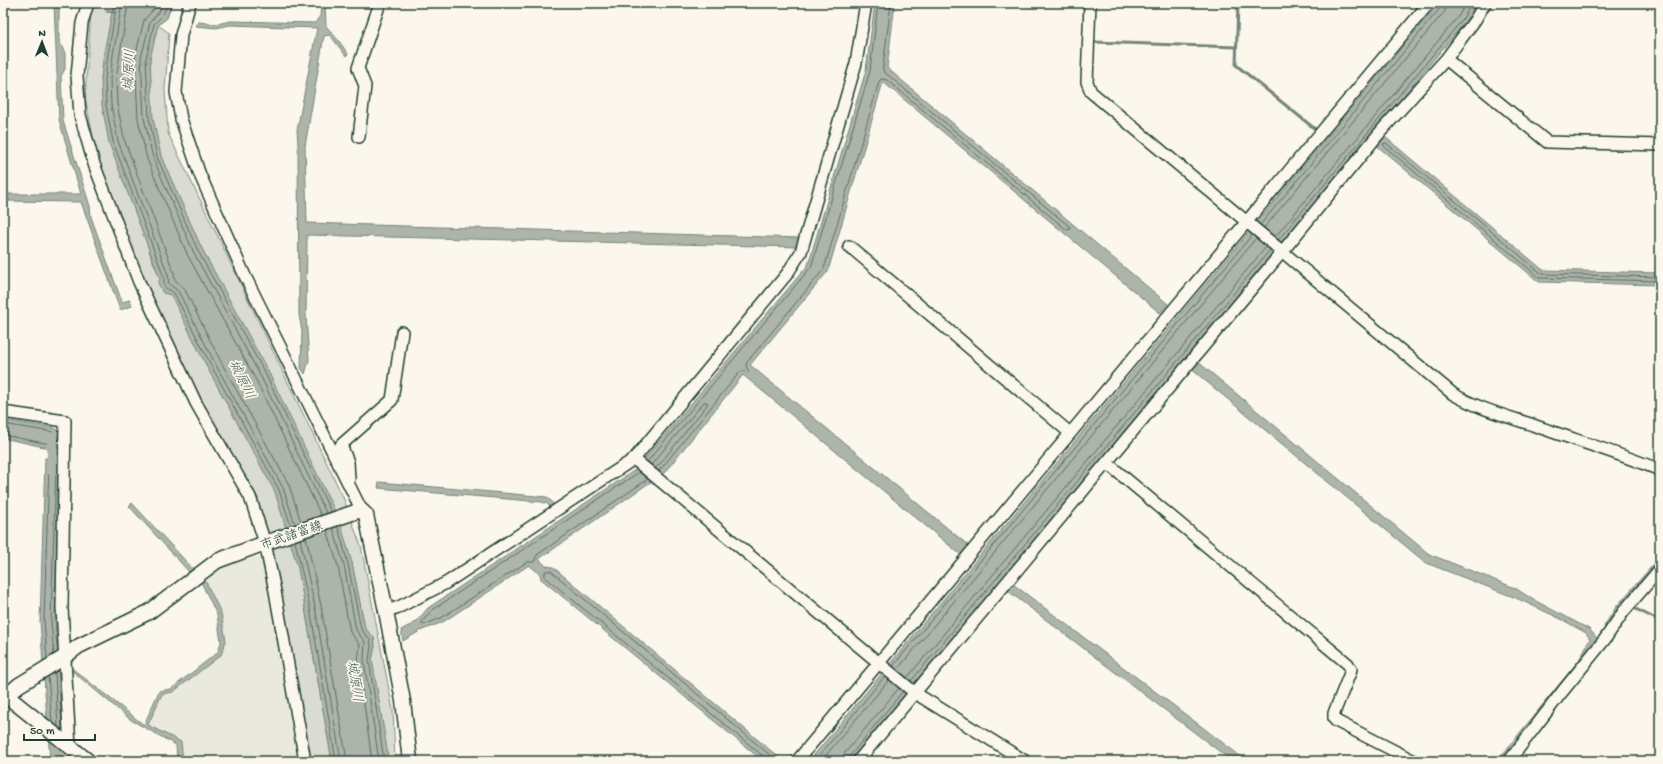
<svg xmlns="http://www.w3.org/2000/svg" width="1663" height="764" font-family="'Gochi Hand','Klee One',sans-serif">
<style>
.built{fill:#eae9de}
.green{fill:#dbdcd1;stroke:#7d8c82}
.water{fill:#adb4aa;stroke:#74847b}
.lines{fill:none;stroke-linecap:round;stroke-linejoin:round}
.shore{stroke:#586d63;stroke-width:1}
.stream{stroke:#74847b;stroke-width:3}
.canal{stroke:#adb4aa;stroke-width:10}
.minor-casing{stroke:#1f3d34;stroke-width:14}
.major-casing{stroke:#1f3d34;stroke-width:17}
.minor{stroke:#fbf7ec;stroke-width:11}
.major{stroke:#fbf7ec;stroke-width:14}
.labels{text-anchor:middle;stroke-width:3.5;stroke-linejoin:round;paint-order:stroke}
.street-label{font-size:13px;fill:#1f3d34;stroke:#fbf7ec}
.water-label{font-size:14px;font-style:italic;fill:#425b52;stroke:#fbf7ec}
</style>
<rect width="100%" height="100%" fill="#fbf7ec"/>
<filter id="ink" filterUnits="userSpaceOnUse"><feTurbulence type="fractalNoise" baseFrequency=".025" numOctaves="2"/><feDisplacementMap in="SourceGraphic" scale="8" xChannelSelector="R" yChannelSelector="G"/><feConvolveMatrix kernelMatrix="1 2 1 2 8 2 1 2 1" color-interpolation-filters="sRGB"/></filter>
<g filter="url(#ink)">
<!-- built -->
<path class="built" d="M247 552 261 559 271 583 299 745 298 761H184L181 742 148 725 162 694 173 692 221 655 226 641 221 613 204 578 216 566Z"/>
<!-- green -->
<path class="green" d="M94 3H114L104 53 101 79 151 257C163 286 175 299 195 323L299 538 298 568 332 761H311L279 584 258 498 200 400 142 278 96 151 85 97 91 11Z
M172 3 167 18 158 25 169 33 165 90 168 133 343 497 361 546 393 710 395 761H381L372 659 375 646 374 638 365 628 352 563 157 155 144 106 150 7Z"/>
<!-- water -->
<path class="water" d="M3 3H68L73 5 71 9 62 5 59 11V40L65 53V69L61 76 63 121 90 206 91 217 122 302 130 300 132 306 120 310 81 202 3 201V194H81L59 120 54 4 20 5Z
M114 3H172L167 18 158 25 150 59 153 118 161 156 202 249 270 375 340 522 352 563 365 628 374 638 375 646 372 659 387 749 388 761H332L298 568 275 492 208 369 171 295 163 293 158 283 160 279 109 143 102 105 101 79 104 53Z
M321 3H325L326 26 339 41 348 54 346 56 330 35 324 36 305 146 307 223 801 238 799 247 307 235 306 315 309 360 305 374 301 368 302 331 299 315 298 145 297 130 317 28 230 25 216 28 196 26V24L198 22 217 24 231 21 315 23 320 16Z
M875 3H895L887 68 1168 304 1160 313 883 82 828 271 750 365 969 546 961 555 743 375 665 472 539 559 546 566 553 567 783 761H763L541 579 540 574 529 565 443 622 420 631 403 641 401 630 416 622 428 608 635 470 808 265 866 70Z
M1439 3H1477L1465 22 850 761H809Z
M1384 136 1543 270 1660 273V285L1539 282 1376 145Z
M1197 361 1429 554 1515 588 1532 599 1589 629 1598 639 1502 761H1497L1579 660 1590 639 1586 633 1561 619 1516 598 1426 563 1190 368Z
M3 420 55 428 61 434V447H44L3 438Z
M45 458H60L55 621 64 761H50L40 621Z
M379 482 547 497 552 502 555 507 551 509 548 504 542 502 378 488Z
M132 503 193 569 190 573 129 506Z
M1660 557V561L1607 629 1604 626 1616 607Z
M204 578 221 613 226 641 221 655 173 692 162 694 148 725 181 742 183 761H177L176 745 131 720 71 670 73 669 144 725 159 691 171 689 218 652 221 642 217 615 201 582Z
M1013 584 1247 761H1232L1008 591Z"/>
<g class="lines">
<!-- shore -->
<path class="shore" d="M117 3 108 54 105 79 106 105 113 142 164 277C164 293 165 285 174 293L212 367 279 490 291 526
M122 3 113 55 110 79 111 105 118 141 168 275 169 284 178 291 216 365 283 488 295 524
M128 3 116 79 117 104 124 139 174 273 175 280 184 288 221 362 289 485 301 522
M156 3 154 9 144 20 135 58 138 119 147 159 188 256 257 382 321 515
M162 3 159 12 150 22 141 58 144 118 153 158 194 253 262 379 326 513
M168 3 163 15 154 24 146 59 149 118 157 157 198 251 267 377 331 512
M1260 225 1441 7 1442 3
M1264 228 1445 11 1447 3
M1275 237 1458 17 1466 3
M1278 240 1462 20 1472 3
M1660 277 1542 274 1386 143 1383 144 1384 146 1540 278 1660 281
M3 424 53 432 57 436V441L55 443H44L3 435
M647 462 811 267 870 71 878 3
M651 465 704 402H707V405L659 465 655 468
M659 471 739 373 742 371 749 372 746 366 747 362 824 269 879 82 881 79 887 80 1067 230 1070 229V227L883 71V67L891 3
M639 472 431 611 422 622V624L424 625 441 618 527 562H534L537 555 648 479
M338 527 348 564 361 629 370 640 371 646 369 660 384 761
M333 528 344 565 356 630 365 642 364 660 379 761
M327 530 338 566 350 632 360 645 358 661 372 761
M306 537 321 606 347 761
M300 539 315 607 341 761
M295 541 310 608 336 761
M47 658 44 621 49 464 51 462H55L56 464 51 621 54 654
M893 666 1252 235
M897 670 1256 238
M55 672 58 727
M48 676 52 722
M907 678 1266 247
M911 681 1270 250
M765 761 763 756 545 577V571H551L777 761
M815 761 885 676
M821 761 889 680
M842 761 844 754 899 688
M847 761 849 757 903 691"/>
<!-- stream -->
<path class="stream" d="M1238 3 1236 65 1315 129
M107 11 115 12
M1094 42 1236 47
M1634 608 1660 621"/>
<!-- canal -->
<path class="canal" d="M50 437H52V471"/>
<!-- minor casing -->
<g class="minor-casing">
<path id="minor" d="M88 3 82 23 77 76 80 115 94 164 139 282 196 403 250 497 265 543 275 591 305 761
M190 3 181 35 176 92 181 119 200 175 245 276 362 511
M1090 3 1087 82 1091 92 1453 394C1477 408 1506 416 1533 425 1575 440 1618 453 1660 470
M1446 59 1547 142 1660 145
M359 137 365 86 358 68 380 3
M849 246 1070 433
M3 412 65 421 62 608 70 747
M634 459 915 693 1025 761
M1107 463 1348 664 1351 669 1350 673 1334 713V718L1336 721 1414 761
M349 479 348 462 341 445 392 400 402 332
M386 611 399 607 446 583 634 459 787 274 801 252 856 63 866 3
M797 761 1429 3
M858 761 1282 252 1382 130 1446 59 1475 20 1485 3
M1509 761 1562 692 1605 639 1624 611 1660 569"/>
</g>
<!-- major casing -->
<g class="major-casing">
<path id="major" d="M3 693 88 761
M6 696 19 685 63 658 79 646 149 612 217 561 265 543 358 511H362L366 515 386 611 403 701 410 761"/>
</g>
<!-- minor -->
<use href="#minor" class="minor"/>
<!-- major -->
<use href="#major" class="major"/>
</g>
</g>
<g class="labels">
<!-- street labels -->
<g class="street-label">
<text transform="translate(291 534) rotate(-19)" y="5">市武諸富線</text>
</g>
<!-- water labels -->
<g class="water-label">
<text transform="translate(128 70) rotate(-87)" y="5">城原川</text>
<text transform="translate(243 379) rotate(64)" y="5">城原川</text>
<text transform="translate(356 681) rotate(81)" y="5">城原川</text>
</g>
</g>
<!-- margin -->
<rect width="1663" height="764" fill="none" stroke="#fbf7ec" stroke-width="16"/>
<rect x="8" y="8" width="1647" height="748" fill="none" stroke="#1f3d34" stroke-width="1.5" filter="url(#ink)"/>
<!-- north arrow -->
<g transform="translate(42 42) rotate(1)" stroke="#fbf7ec" stroke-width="3" paint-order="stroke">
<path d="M0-3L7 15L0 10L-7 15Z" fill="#1f3d34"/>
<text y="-6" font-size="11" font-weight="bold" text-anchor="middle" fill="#1f3d34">N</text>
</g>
<!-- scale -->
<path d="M24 734v6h71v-6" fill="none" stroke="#1f3d34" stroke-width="2"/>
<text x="30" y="734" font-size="12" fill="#1f3d34" stroke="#fbf7ec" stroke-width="3" paint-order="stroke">50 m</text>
</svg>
